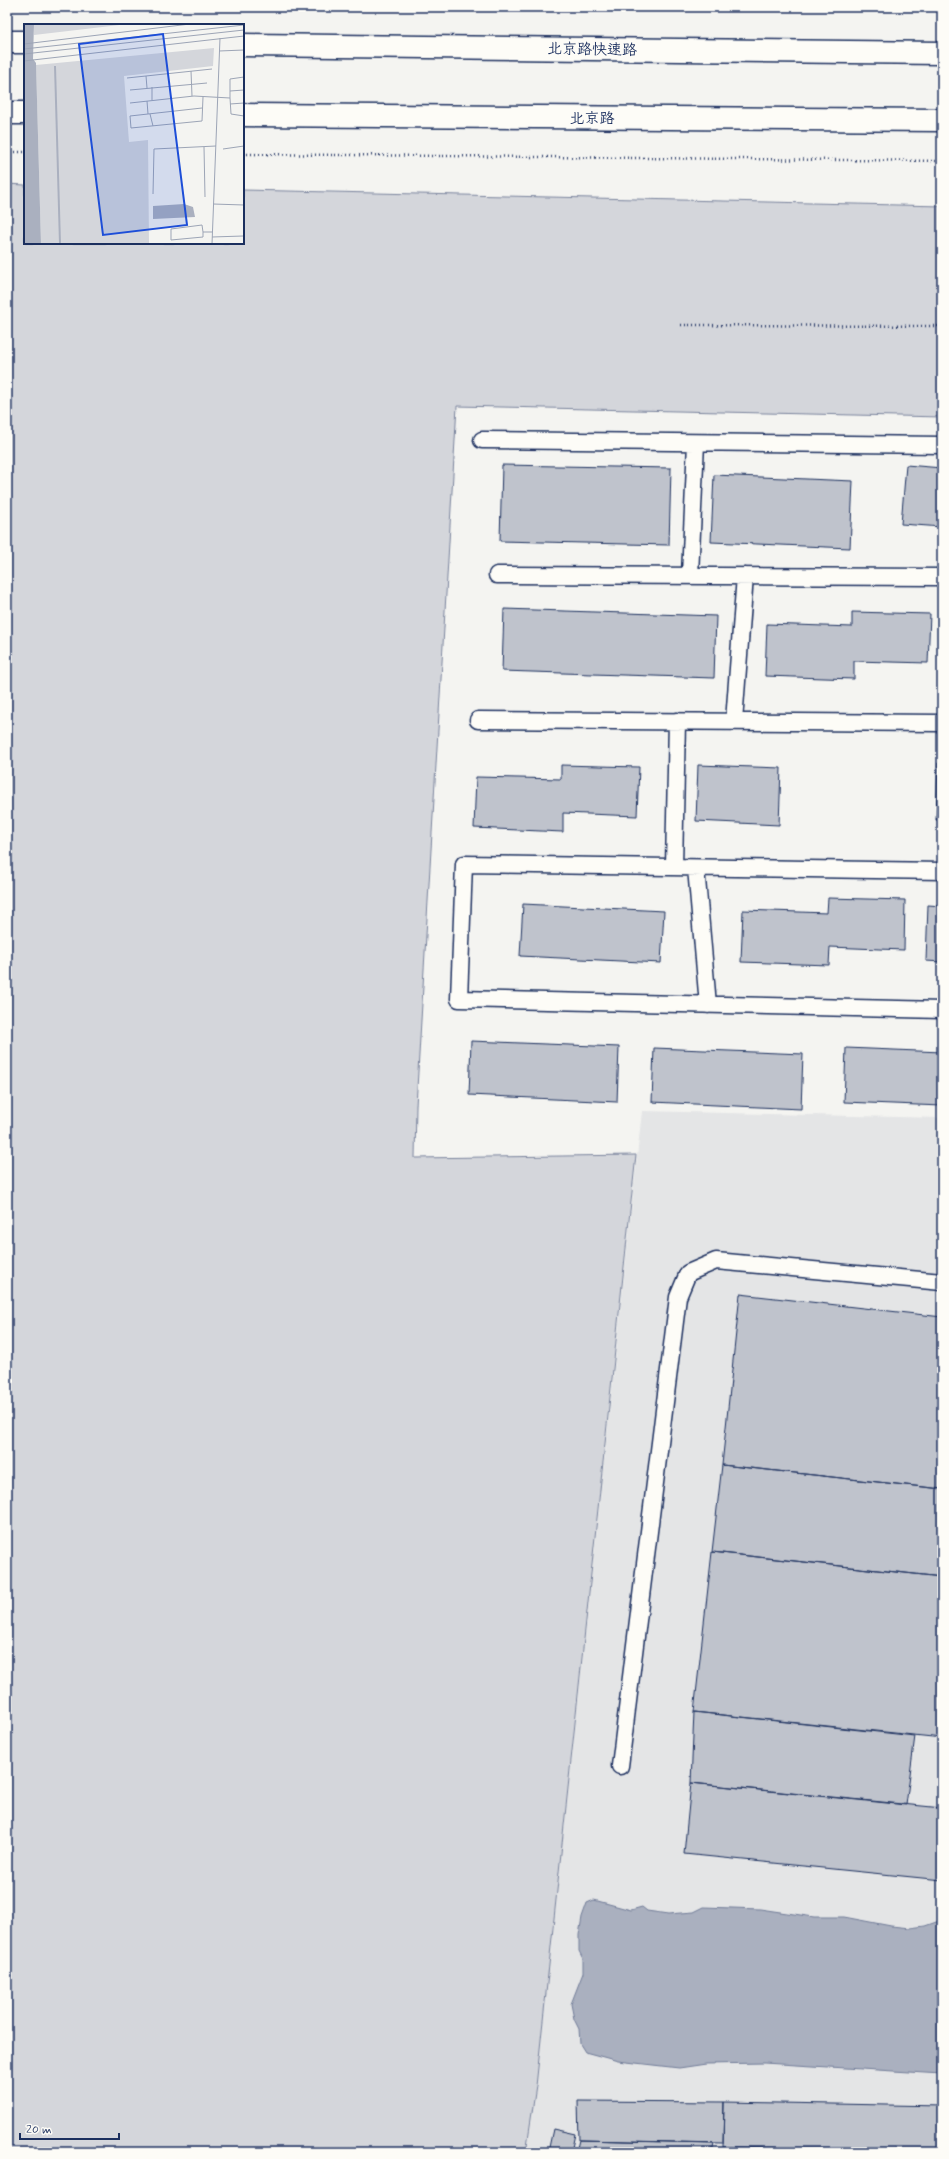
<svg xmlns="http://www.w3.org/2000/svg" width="949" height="2159" font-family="Mynerve,'LXGW WenKai TC',sans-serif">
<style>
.built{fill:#e4e5e6}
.green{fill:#d4d6db;stroke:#78829c}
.water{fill:#aab0bf;stroke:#717c98}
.building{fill:#bfc3cc;stroke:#1b2f5e}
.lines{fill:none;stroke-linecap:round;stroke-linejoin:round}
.lane-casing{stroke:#1b2f5e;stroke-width:19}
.primary-casing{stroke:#1b2f5e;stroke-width:25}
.highway-casing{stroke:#1b2f5e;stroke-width:25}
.path{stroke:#1b2f5e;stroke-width:2.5;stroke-dasharray:1 3;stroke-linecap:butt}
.lane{stroke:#fdfcf7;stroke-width:16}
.primary{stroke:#fdfcf7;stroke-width:22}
.highway{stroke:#fdfcf7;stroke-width:22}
.labels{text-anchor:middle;stroke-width:3.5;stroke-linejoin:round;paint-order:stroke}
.street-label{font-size:15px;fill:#1b2f5e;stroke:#fdfcf7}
.inset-river{fill:none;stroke:#aab0bf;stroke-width:2}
.inset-road{fill:none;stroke:#9da5b6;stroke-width:1}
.view{fill:#1d4ed8;fill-opacity:0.15;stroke:#1d4ed8;stroke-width:2}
.inset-edge{fill:none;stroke:#1b2f5e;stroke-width:2}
</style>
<rect width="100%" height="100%" fill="#f4f4f1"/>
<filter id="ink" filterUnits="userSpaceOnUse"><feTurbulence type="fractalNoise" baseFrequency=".025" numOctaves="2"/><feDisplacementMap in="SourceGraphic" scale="8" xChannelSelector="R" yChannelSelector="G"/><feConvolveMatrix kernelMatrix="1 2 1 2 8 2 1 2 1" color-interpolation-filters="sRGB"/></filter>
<g filter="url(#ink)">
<!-- built -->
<path class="built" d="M642 1111 942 1118V2152H526L536 2086Z"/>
<!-- green -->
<path class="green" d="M7 184 25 185V243H243V190L942 206V417L457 406 416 1106 415 1158 636 1155 536 2086 526 2152H7Z"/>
<!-- water -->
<path class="water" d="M594 1900 631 1910 642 1907 647 1911 668 1914 694 1912 704 1907 760 1909 814 1917H844L891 1926 910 1928 925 1926 942 1920V2074L764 2063 706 2064 679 2068 618 2061 585 2052 580 2044 579 2029 574 2019 571 2004 583 1973V1959L579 1951V1935L582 1917 587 1903Z"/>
<!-- building -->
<path class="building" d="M502 465 671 468 669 545 500 541Z
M906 465 942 468V527L901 524Z
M714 475 853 481 850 548 711 542Z
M504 609 716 616 714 678 502 671Z
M852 612 930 614 928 663 854 661V679L765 676 767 624 852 627Z
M938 763 942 764V820H936Z
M561 765 639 767 637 816 563 813V832L474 828 476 777 561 779Z
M698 765 781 768 779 825 696 821Z
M828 898 905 900 904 950 830 947 829 965 741 962 743 910 827 913Z
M523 904 664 911 661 963 520 956Z
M928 905 942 906V962L926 961Z
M471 1041 619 1047 617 1102 469 1095Z
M654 1048 803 1054 801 1109 652 1102Z
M846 1048 942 1052V1106L844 1102Z
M740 1294 942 1317V1489L722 1465Z
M722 1465 942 1489V1577L712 1552Z
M712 1552 942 1577V1738L694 1712Z
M694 1712 915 1736 906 1805 691 1783Z
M691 1783 942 1808V1880L684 1854Z
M578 2101 724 2102 723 2143 579 2140Z
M724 2102 942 2106V2151L723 2147Z
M553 2129 575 2134 571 2152H548Z
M579 2140 714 2143 712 2152H576Z"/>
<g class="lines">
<!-- lane casing -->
<g class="lane-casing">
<path id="lane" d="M482 440 942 445
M497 575 942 577
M690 575 696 443
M478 720 942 723
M734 721 745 576
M674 867 677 721
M696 868 708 1005
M942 871 464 864 459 999 942 1010
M620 1766 678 1297 688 1273 716 1261 942 1282"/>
</g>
<!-- primary casing -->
<g class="primary-casing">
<path id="primary" d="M7 113H25
M243 115 942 120"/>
</g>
<!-- highway casing -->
<g class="highway-casing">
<path id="highway" d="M7 42H25
M243 45 942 53"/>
</g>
<!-- path -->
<path class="path" d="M7 152H25
M243 154 942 161
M681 325 942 326"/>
<!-- lane -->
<use href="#lane" class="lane"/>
<!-- primary -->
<use href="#primary" class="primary"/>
<!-- highway -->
<use href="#highway" class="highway"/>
</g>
</g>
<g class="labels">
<!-- street labels -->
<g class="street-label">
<text transform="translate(592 49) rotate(1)" y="5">北京路快速路</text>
<text x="592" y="123">北京路</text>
</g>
</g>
<!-- overview -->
<g transform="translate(24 24)">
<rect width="220" height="220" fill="#f4f4f1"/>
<path d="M10 0H104L10 11ZM190 24 189 42 100 52 105 118 124 116 125 220H17L12 41Z" fill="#d4d6db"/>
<path d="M0 0H10L9 35 12 39 17 220H0ZM160 180 169 183 171 193 129 195V182Z" fill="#aab0bf"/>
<path class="inset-river" d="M31 42 36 220"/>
<path class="inset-road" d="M0 20 166 0M0 25 220 1M195 27 220 26M0 30 220 6M0 37 220 12M167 47 168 72M122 52 123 64M103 54 188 45M128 63V76M106 66 183 59M206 67 220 66M206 74 207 90 220 92M123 77 124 90M106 79 170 72 206 74V55L220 53M206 80 220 79M178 84 106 92 107 104 178 97 179 73M126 90 129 102M180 123 181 173M199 125 220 122M129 170 130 125 192 122M189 180 220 181M179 208V213L147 216V205L178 201 179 208H188M188 213 219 212M188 220 196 14"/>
<path class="view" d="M139 10 163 201 79 211 55 20Z"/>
<rect width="220" height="220" class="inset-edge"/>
</g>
<!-- margin -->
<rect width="949" height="2159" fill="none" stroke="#fdfcf7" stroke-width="24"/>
<rect x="12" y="12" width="925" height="2135" fill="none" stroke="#1b2f5e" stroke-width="1.5" filter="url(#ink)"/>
<!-- scale -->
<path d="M20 2133v6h99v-6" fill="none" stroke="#1b2f5e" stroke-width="2"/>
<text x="26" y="2133" font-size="12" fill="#1b2f5e" stroke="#fdfcf7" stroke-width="3" paint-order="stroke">20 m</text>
</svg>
